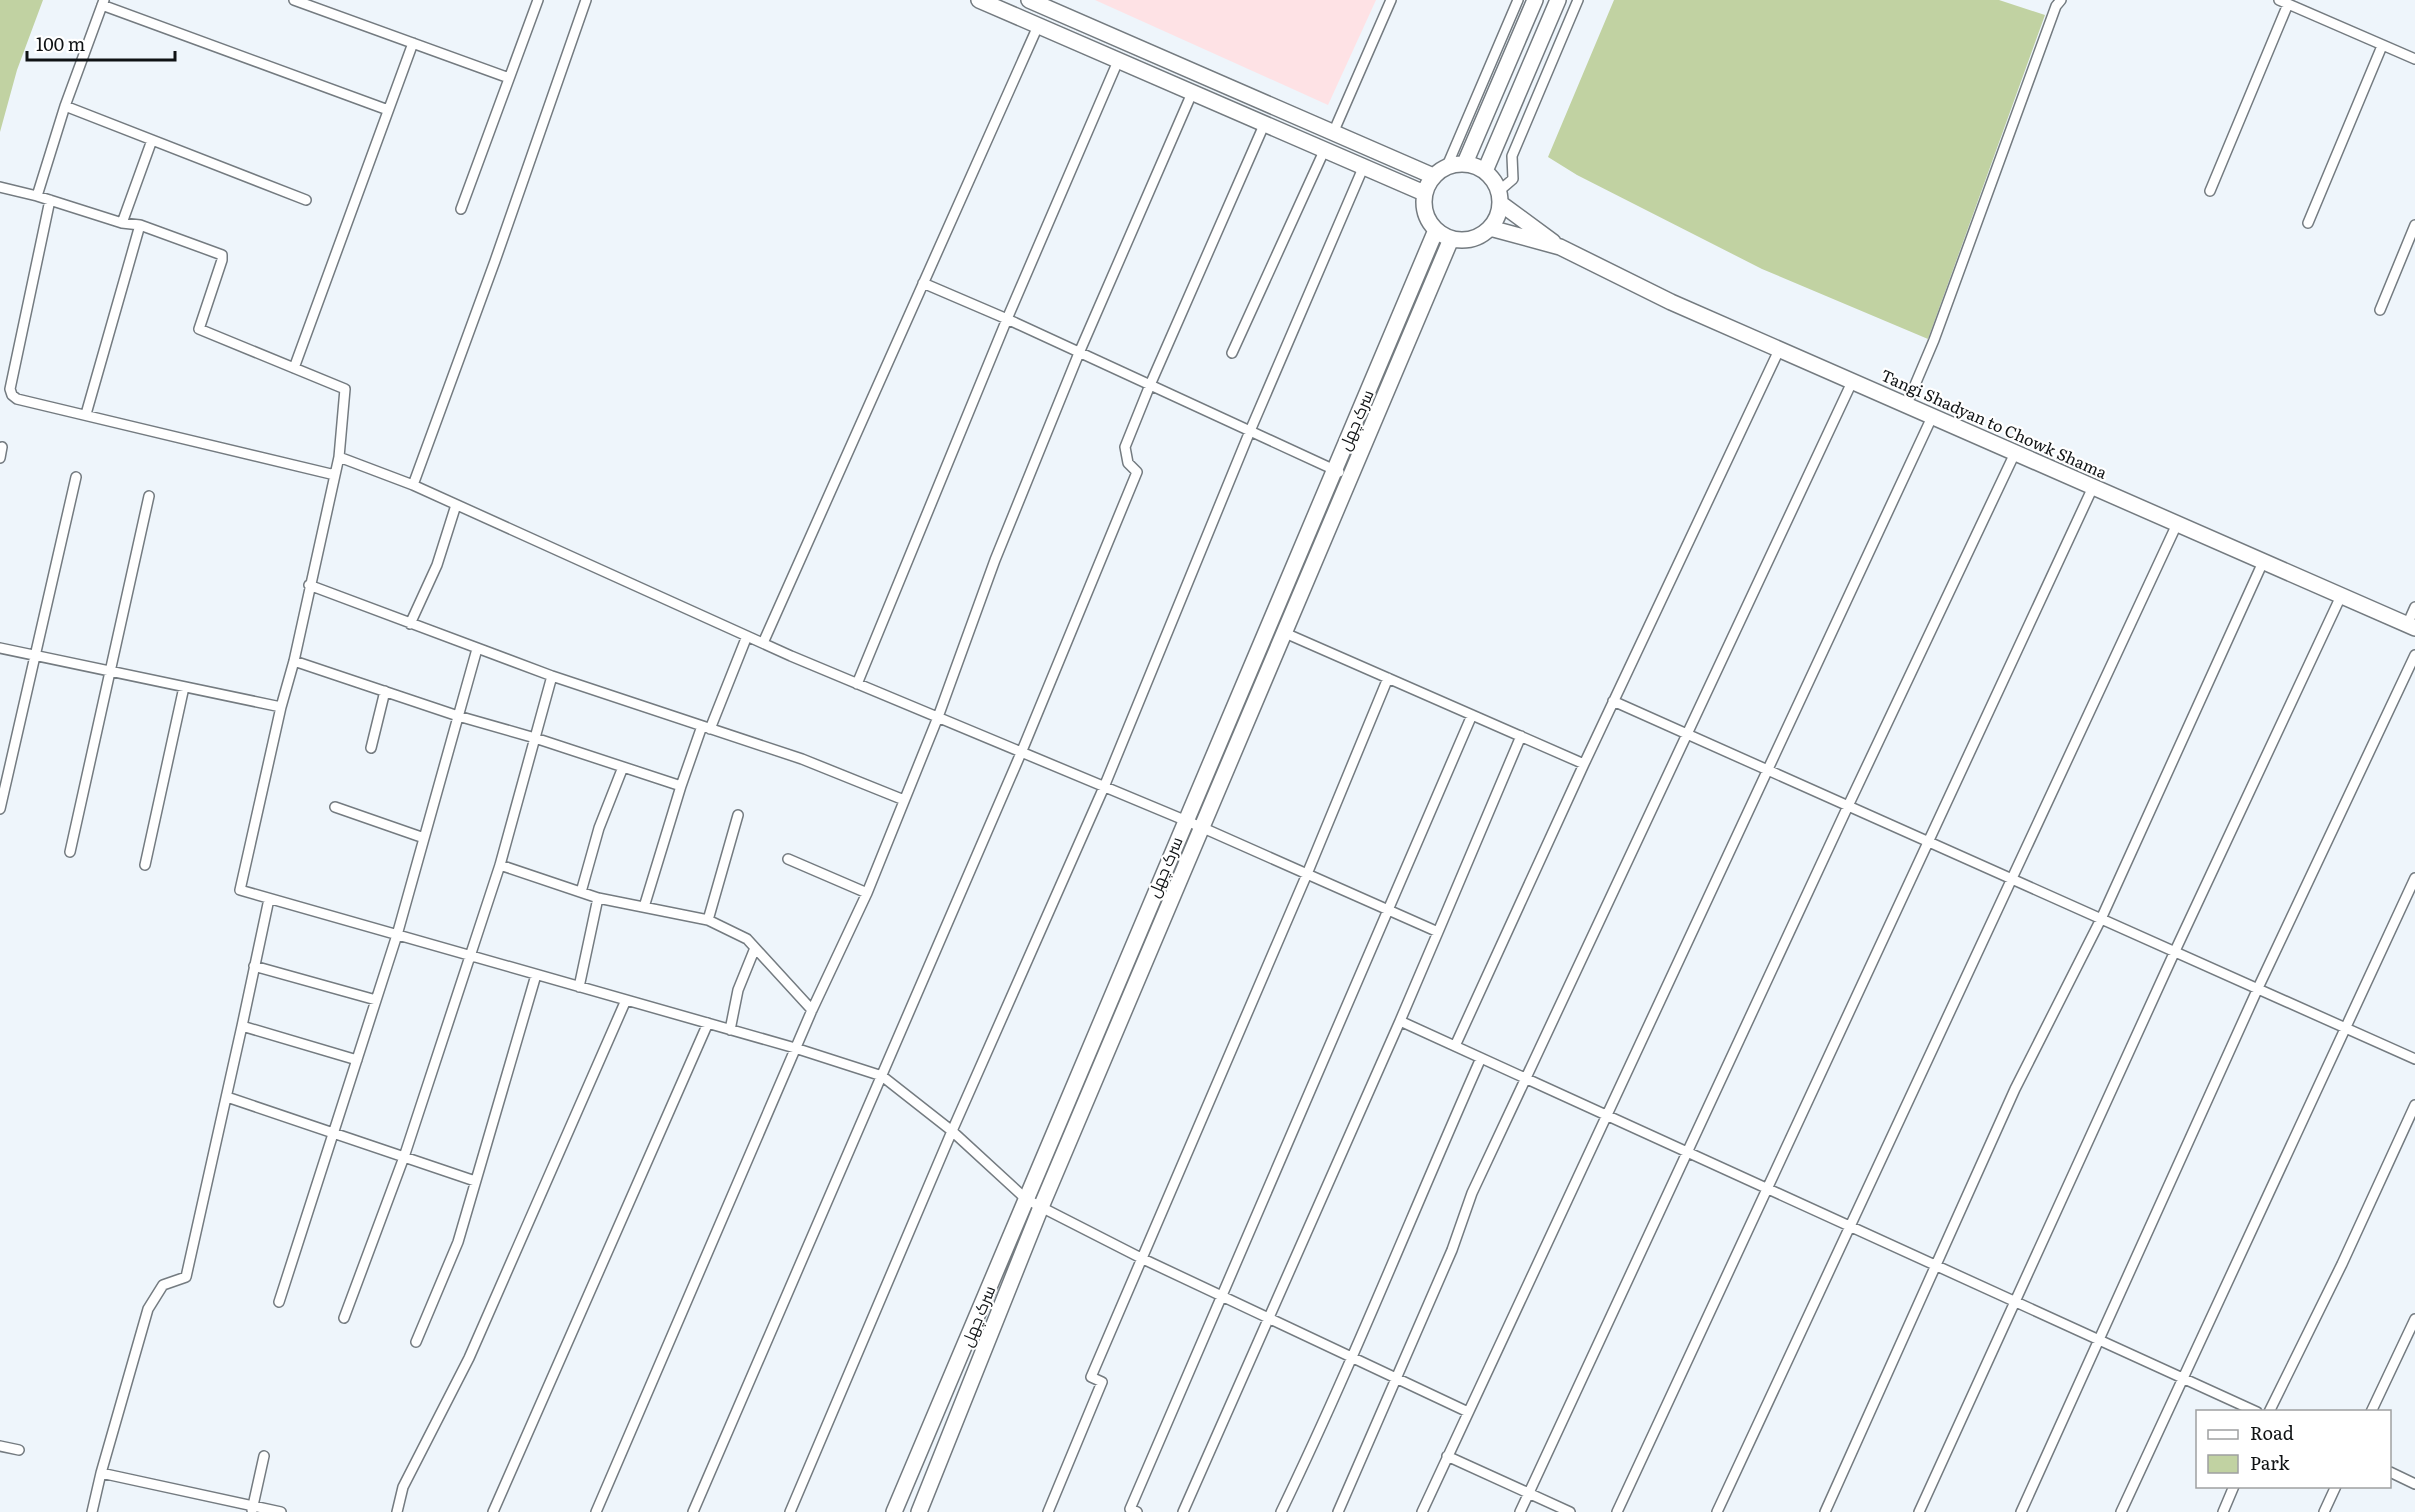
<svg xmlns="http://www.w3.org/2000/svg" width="2415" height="1512" font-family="Literata,Cairo,serif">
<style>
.industrial{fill:#fee2e5}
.green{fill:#c1d2a2}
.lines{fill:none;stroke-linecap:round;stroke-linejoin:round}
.street-casing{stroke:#747b80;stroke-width:12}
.primary-casing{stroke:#747b80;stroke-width:18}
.street{stroke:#fff;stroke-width:9}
.primary{stroke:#fff;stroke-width:15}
.labels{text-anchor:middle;stroke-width:4.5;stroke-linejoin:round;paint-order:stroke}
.street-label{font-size:16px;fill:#0f1214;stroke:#fff}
</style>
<rect width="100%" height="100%" fill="#eef5fb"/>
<!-- industrial -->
<path class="industrial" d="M1095 0H1376L1328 105Z"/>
<!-- green -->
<path class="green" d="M0 0H43L17 70 0 132Z
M1614 0H1999L2045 15 1928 339 1762 269 1577 175 1548 157Z"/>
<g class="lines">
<!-- street casing -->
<g class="street-casing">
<path id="street" d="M294 0 509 78
M2279 0 2415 59
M102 5 388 110
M65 106 306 200
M1333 133 1391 0
M1447 166 1518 0
M0 187 37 196 122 223 140 225 222 255V260L199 329 345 389 339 457
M1499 191 1513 179 1512 156 1578 0
M2210 191 2288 4
M37 196 65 106 104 0
M50 200 10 389 12 395 17 399 335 475 339 457 413 485 791 656 1201 827 1438 932 1400 1021 2257 1412
M461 209 538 0
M122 223 152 140
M2308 223 2382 46
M923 283 1007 319 1339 472
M2380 310 2415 225
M1232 353 1324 151
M294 368 413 43
M1906 406 1934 340 2056 6 2061 0
M86 414 140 225
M0 458 2 447
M335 475 294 661 281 707 240 890 795 1048 882 1076 952 1131 1026 1199 1041 1207 1141 1258 1468 1412
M413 485 495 261 586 0
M309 585 552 676 802 759 904 800
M410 624 437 565 456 505
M2407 625 2415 607
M1285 633 1584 764
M763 643 1038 26
M0 648 281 707
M294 661 458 716 535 738 681 786 644 907
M857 684 1007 319 1118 61
M1613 701 2415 1059
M710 729 747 636
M371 748 385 691
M681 786 702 726
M335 807 424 838
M0 809 76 477
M70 852 149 496
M788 859 867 893
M145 865 184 687
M500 865 598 898 708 920 747 939 812 1010
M581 892 599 828 623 767
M708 920 738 815
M1438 932 1521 736
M254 966 376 1000
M579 987 598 898
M242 1026 357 1060
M730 1030 738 990 755 948
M1455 1046 1584 764 1779 350
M227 1097 475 1181
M279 1302 397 935 477 649
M344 1318 404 1157 500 865 552 676
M416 1342 458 1242 536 975
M2269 1412 2342 1264 2415 1105
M2371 1412 2415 1319
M0 1446 19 1450
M1447 1456 1570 1512
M2390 1472 2415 1484
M101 1473 281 1512
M252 1510 264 1456
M92 1512 101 1473 148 1309 163 1285 186 1277 242 1026 269 899
M397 1512 403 1487 469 1358 626 1000
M493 1512 708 1023
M596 1512 812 1010 867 893 938 717 995 560 1079 353 1192 93
M693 1512 1021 753 1137 472 1128 463 1125 447 1150 385 1264 125
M790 1512 952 1131 1104 787 1250 431 1363 168
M1048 1512 1102 1382 1091 1377 1307 874 1388 678
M1137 1512 1130 1509 1472 715
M1183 1512 1400 1021
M1281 1512C1353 1363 1414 1209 1481 1058
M1338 1512 1452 1250 1472 1193 1852 382
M1422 1512 1932 417
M1520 1512 1848 806 2015 453
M1617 1512 2093 487
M1717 1512 2177 524
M1825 1512 2015 1089 2101 919 2263 562
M1919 1512 2175 951 2341 596
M2021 1512 2258 988 2415 655
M2121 1512 2415 878
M2223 1512 2234 1486
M2324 1512 2336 1486"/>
</g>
<!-- primary casing -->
<g class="primary-casing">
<path id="primary" d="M979 0 1424 193
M1029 0 1433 176
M1465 163 1535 0
M1424 202a38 38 0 1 1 76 0a38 38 0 1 1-76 0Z
M1485 171 1558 0
M1500 203 1553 242
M1490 228 1560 247 1671 302 2415 628
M894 1512 1436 230
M919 1512 1041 1207 1451 239"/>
</g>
<!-- street -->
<use href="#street" class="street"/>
<!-- primary -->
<use href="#primary" class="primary"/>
</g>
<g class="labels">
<!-- street labels -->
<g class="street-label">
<text transform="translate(1356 420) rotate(-67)" y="6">سرک چهل</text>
<text transform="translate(1994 424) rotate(24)" y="6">Tangi Shadyan to Chowk Shama</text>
<text transform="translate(1165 867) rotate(-67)" y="6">سرک چهل</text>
<text transform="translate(978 1316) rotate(-68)" y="6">سرک چهل</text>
</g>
</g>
<!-- legend -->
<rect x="2196" y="1410" width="195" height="78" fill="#ffffff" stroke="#9fa0a1" stroke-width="1.5"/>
<rect x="2208" y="1430" width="30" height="9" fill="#ffffff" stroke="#9fa0a1" stroke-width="1.5"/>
<text x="2250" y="1440" font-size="18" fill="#0f1214">Road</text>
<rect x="2208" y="1455" width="30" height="18" fill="#c1d2a2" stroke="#9fa0a1" stroke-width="1.5"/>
<text x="2250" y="1470" font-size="18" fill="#0f1214">Park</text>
<!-- scale -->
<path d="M27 51v9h148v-9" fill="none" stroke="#0f1214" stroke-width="3"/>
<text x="36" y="51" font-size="18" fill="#0f1214" stroke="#ffffff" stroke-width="4.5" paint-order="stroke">100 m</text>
</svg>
